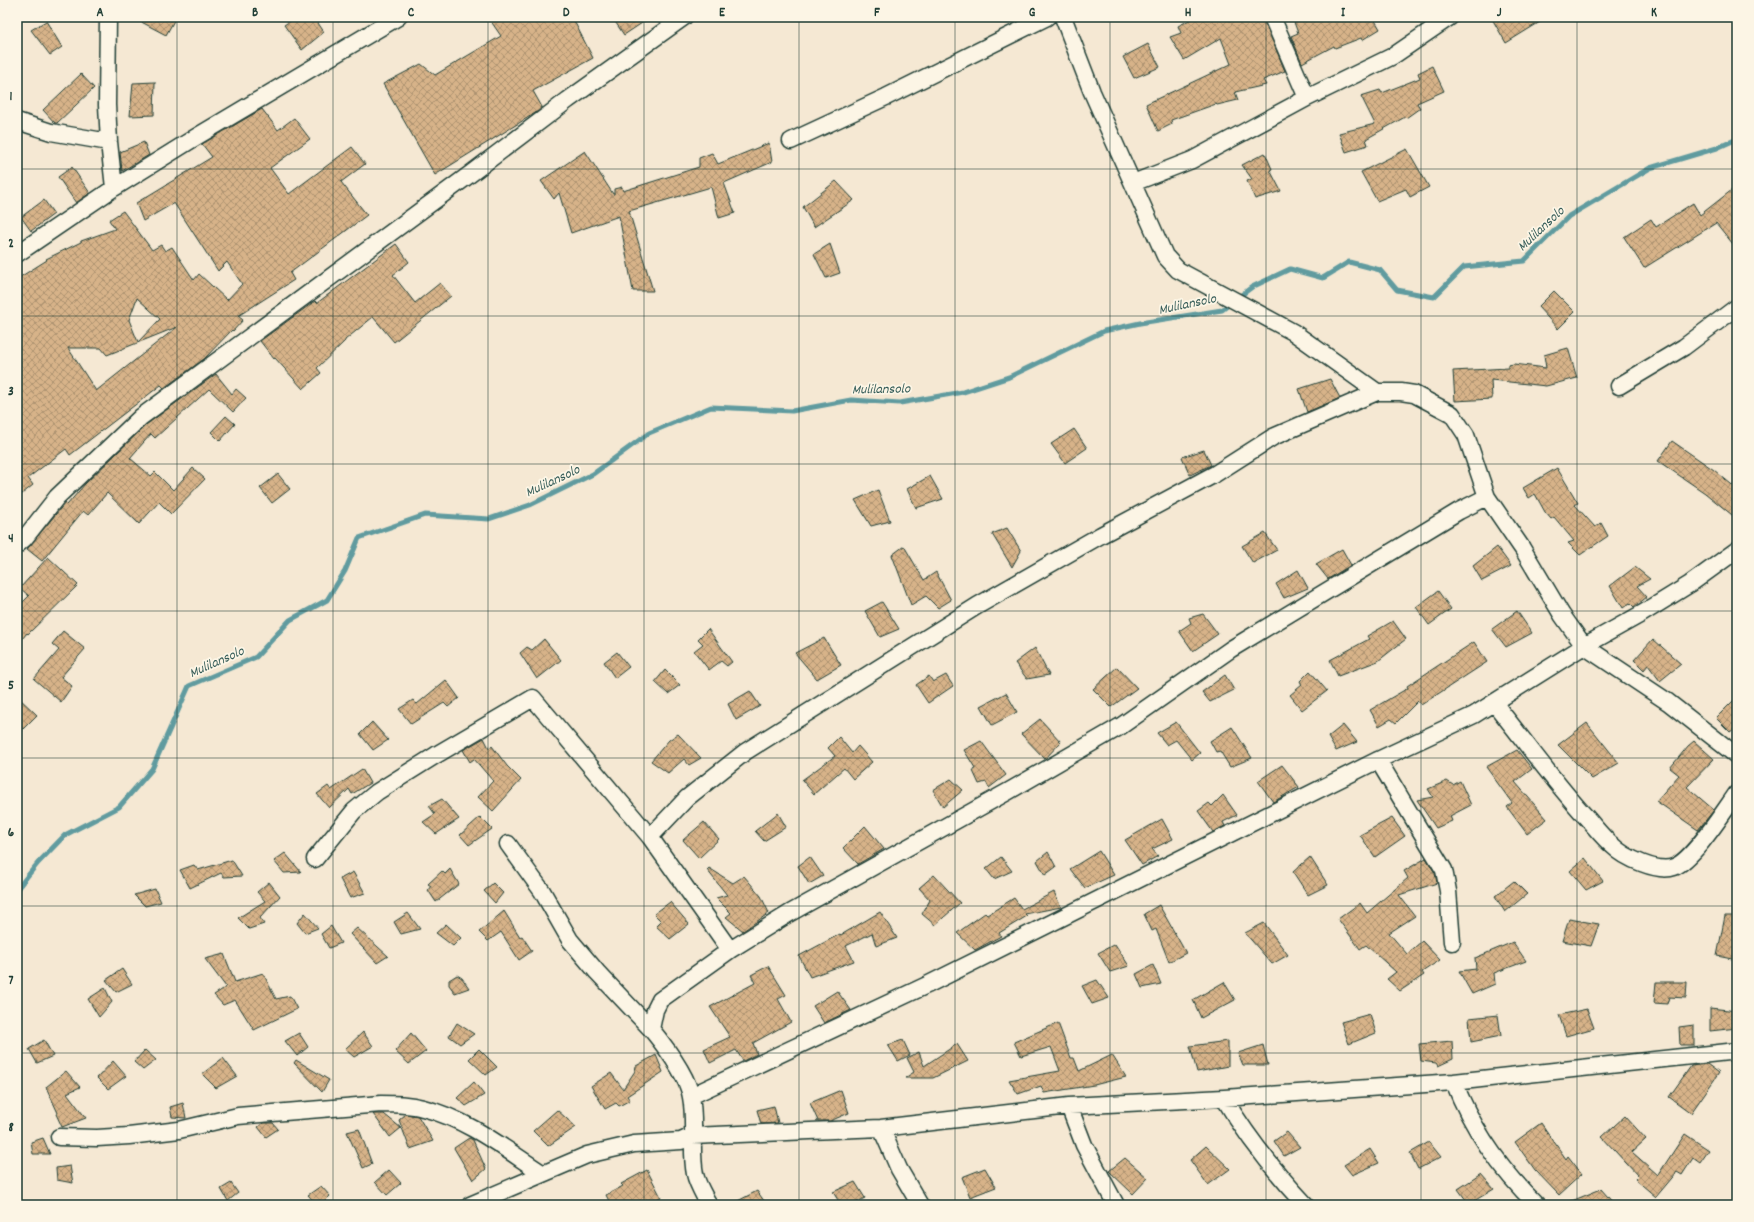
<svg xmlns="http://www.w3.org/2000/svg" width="1754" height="1222" font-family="Dekko,sans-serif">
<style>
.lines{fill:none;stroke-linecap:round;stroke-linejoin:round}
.stream{stroke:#609b9f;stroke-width:5}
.building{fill:url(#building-cross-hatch);stroke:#1f3d34;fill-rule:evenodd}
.street-casing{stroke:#1f3d34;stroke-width:19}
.street{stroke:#fcf5e5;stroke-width:16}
.grid{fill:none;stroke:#1f3d34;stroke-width:1;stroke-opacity:0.55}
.labels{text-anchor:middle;stroke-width:3.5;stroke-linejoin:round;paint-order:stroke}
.water-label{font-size:14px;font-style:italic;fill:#355c58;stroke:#fcf5e5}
.neatline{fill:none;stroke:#1f3d34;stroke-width:1.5}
.grid-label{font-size:13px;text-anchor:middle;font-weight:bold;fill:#1f3d34}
</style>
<defs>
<pattern id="building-cross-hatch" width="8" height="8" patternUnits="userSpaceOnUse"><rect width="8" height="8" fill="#d7b389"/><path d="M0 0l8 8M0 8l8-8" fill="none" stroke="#ae9371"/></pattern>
</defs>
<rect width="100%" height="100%" fill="#f5e8d3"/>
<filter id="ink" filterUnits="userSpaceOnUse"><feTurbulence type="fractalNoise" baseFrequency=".025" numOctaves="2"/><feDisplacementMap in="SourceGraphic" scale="8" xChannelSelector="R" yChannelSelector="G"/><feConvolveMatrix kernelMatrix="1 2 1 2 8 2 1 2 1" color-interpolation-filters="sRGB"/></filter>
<g filter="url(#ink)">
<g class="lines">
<!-- stream -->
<path class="stream" d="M1236 299 1252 287 1290 269 1323 278 1349 262 1380 270 1397 290 1434 297 1464 267 1524 261 1569 216 1650 168 1717 148 1737 139
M17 889 38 863 65 835 119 807 152 769 189 686 256 657 290 620 327 600 345 571 359 538 425 515 489 519 530 505 593 474 649 433 711 407 792 411 851 400 900 403 963 392 1009 377 1104 331 1140 323 1222 310 1231 303"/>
</g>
<!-- building -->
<path class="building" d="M132 17H176L166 35Z
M296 17H314L324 32 302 50 284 25Z
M488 17H572L593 58 533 91 542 107 540 110 435 175 383 84 421 64 435 75 501 36Z
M612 17H651L624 35Z
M1195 17H1263L1285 71 1263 80 1266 85 1235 92 1238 100 1217 105 1216 104 1171 120 1172 124 1158 131 1146 104 1231 64 1221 38 1184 60 1170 37 1181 33 1178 26Z
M1292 17H1373L1380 29 1362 40 1361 38 1335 48 1334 46 1302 63 1291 36 1298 33Z
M1491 17H1548L1506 43Z
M46 21 62 47 50 55 31 30Z
M1148 44 1160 67 1134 78 1123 57Z
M1432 66 1444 91 1417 103 1420 108 1406 118 1405 117 1366 139 1368 145 1346 152 1339 133 1375 124 1361 96 1380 90 1382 93 1420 78 1418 73Z
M81 74 94 88 57 123H55L43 110Z
M155 82 154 115 130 116 133 83Z
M262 109 278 130 294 118 310 139 270 168 289 194 352 147 365 164 341 182 367 215 290 273 294 280 238 316 243 320 233 331 232 330 204 359 164 388 161 385 70 455 66 449 28 478 33 485 17 498V279L47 260 46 259 81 242V241L115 229 109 220 123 211 152 250 161 245 165 251 172 247 194 280 199 274 227 300 242 284 227 262 218 271 174 203 143 221 136 203 212 157 202 144ZM137 298 160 319 138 342 129 320ZM177 327 96 391 68 348H101L107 355Z
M144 142 149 155 122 171 120 152Z
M769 143 772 162 724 183 735 213 719 218 711 187 629 211 653 291H633L619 216 571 233 559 193 554 199 541 181 585 151 613 194H614V189L622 187 623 191 699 167V158L712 153 718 164Z
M1407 149 1429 187 1410 197 1406 189 1377 201 1361 172Z
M1265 153 1272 169 1270 170 1281 191 1255 199 1247 181 1252 179 1242 165Z
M72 167 90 193 76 203 58 177Z
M836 181 854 200 814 227 803 207Z
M1737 186V249L1716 223 1644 268 1624 237 1651 219 1656 227 1693 203 1700 215Z
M44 200 54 214 31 231 21 217Z
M396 244 409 262 393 275 415 303 440 283 451 296 394 342 373 317 345 340V341L317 368 321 373 303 389 275 358 274 359 260 341 315 301 317 303Z
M830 244 840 273 826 278 814 254Z
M1554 291 1575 312 1558 329 1538 307Z
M1568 348 1577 378 1546 386 1491 380 1492 399 1455 401 1453 371 1508 368V365L1514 364 1546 368 1544 355Z
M216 374 232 394 236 389 246 398 233 412 209 389 155 438 151 434 130 458 151 476 155 472 173 490 193 468 205 479 171 514 159 502 139 524 107 493 88 515 83 511 42 561 27 549 65 503 67 505 85 484 147 424Z
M1330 379 1340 398 1307 412 1299 389Z
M226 416 235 424 220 441 211 432Z
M1074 429 1087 448 1065 463 1051 444Z
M1672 441 1714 470 1737 489V519L1705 493 1658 461Z
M1204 450 1211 465 1190 475 1182 457Z
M1557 468 1578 503 1575 505 1595 527 1601 523 1608 536 1580 555 1568 543 1574 541 1554 517 1551 519 1545 512 1535 494 1529 498 1523 488Z
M278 474 290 489 272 503 260 488Z
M930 476 943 499 916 508 907 489Z
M878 490 890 521 871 526 855 500Z
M1007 528 1021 551 1012 567 992 534Z
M1265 533 1277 550 1253 563 1242 546Z
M904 546 924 580 936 572 951 600 938 608 926 596 911 605 892 555Z
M1497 547 1511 566 1482 581 1473 566Z
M1342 549 1351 565 1328 579 1316 564Z
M48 557 78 585 28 634 27 633 17 645V608L29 596 20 588Z
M1635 567 1650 579 1637 586 1647 597 1634 607 1630 603 1623 608 1610 586Z
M1298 570 1308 588 1284 598 1276 584Z
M1438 591 1451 609 1429 625 1416 607Z
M882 602 899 629 880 637 865 611Z
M1517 611 1532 633 1506 647 1492 629Z
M1203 614 1218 634 1193 651 1179 631 1191 623 1189 618Z
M1393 621 1406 639 1378 661 1338 676 1330 660 1369 639 1367 636Z
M708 629 732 662 727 666 721 661 709 670 694 651 703 644 698 639Z
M63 631 85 649 61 677 72 686 61 702 34 679 59 650 52 644Z
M824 638 841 665 817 679 795 653Z
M544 639 561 660 537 679 520 653 527 647 532 650Z
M1653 639 1681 664 1660 681 1648 665 1644 670 1634 660Z
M1474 642 1487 662 1421 705 1418 701 1396 723 1391 719 1379 726 1370 710 1408 688 1407 686Z
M1035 648 1049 675 1027 679 1015 663Z
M617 652 629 667 615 678 604 662Z
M1117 667 1137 688 1111 707 1093 689Z
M665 670 680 685 668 694 655 682Z
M1310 671 1327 691 1302 710 1290 695 1302 685 1300 681Z
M946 675 953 686 928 703 916 685 929 676 933 682Z
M1225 675 1234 690 1210 702 1202 692Z
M446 680 459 698 448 707 444 703 411 724 399 709 413 700 417 704Z
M750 691 760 706 736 720 728 704Z
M1006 693 1017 712 992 725 981 706Z
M17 696 37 715 17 735Z
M1737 697V727L1730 732 1716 718Z
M1040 719 1061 742 1045 759 1021 734Z
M372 722 388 740 373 750 360 734Z
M1176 722 1200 753 1192 760 1176 740 1167 745 1157 733Z
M1587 723 1619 763 1592 779 1558 745Z
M1343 725 1357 742 1336 751 1328 737Z
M1232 727 1252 758 1230 767 1220 751 1216 752 1210 741Z
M678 734 701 758 689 765 684 759 668 773 651 761 669 740Z
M839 737 852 753 858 746 872 762 853 779 844 768 814 794 802 780 835 756 828 748Z
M484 738 489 748 492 746 507 766 521 780 493 811 478 797 493 781 474 759 470 762 463 750Z
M981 741 1006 775 989 788 986 782 979 784 973 771 975 768 964 750Z
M1694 741 1714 759 1687 787 1714 810 1698 830 1656 801 1679 775 1670 768 1688 746Z
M1517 750 1532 769 1515 782 1547 819 1527 834 1507 807 1512 803 1486 767Z
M1282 765 1299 787 1273 802 1258 781Z
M362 769 370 783 352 794 349 789 329 808 317 794 328 786 331 790Z
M951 779 963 790 943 807 933 790Z
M1447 781 1453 785 1460 781 1471 805 1450 816 1452 821 1436 828 1417 800 1433 797 1428 789Z
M1223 795 1237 815 1223 822 1225 826 1213 832 1198 811 1209 803 1212 806Z
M442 799 459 819 436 834 423 822 435 814 429 806Z
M778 813 786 827 764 841 755 831Z
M480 817 492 829 469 845 460 835Z
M1392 818 1405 836 1375 857 1360 835Z
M1162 819 1173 839 1152 849 1158 856 1142 865 1125 840Z
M704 822 719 839 699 858 683 840Z
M865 826 884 849 858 864 843 848Z
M1099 851 1114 875 1085 888 1070 869Z
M1048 852 1056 867 1045 875 1037 861Z
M285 853 301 872 284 873 274 861Z
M810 857 823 876 809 884 798 866Z
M1001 857 1012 871 994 879 986 869Z
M1310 857 1328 885 1308 895 1293 872Z
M1426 858 1435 873 1437 883 1399 895 1415 916 1389 933 1407 954 1422 941 1440 960 1422 972 1424 975 1400 991 1387 979 1396 972 1366 945 1360 949 1338 919 1360 903 1367 913 1408 878 1404 871Z
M1585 858 1603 881 1586 890 1570 871Z
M232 860 242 876 224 877 221 873 190 888 180 870 194 865 198 870Z
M709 868 733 883 744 876 761 896 769 913 743 931 726 917 731 913 716 898 727 895 707 870Z
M450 869 459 884 436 902 428 890 431 886 428 884 442 871 445 874Z
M353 872 365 893 350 898 340 879Z
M934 875 960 903 935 925 922 914 930 900 919 888Z
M1514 881 1527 894 1505 912 1495 896Z
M269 882 280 896 260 918 264 924 249 929 238 918 265 901 257 892Z
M493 883 503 893 495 903 484 891Z
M155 889 161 902 145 906 134 895Z
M1054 892 1061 907 1025 914 1027 916 999 933 1001 936 975 950 957 933 985 913 987 915 1014 898 1022 909Z
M670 902 689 924 670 939 656 926 661 921 654 914Z
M1159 905 1186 953 1169 962 1156 929 1152 931 1144 914Z
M504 911 520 937 522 936 532 951 519 960 501 932 488 941 479 932Z
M880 912 897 938 876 946 872 933 846 946 854 961 810 977 799 956 840 934 841 935Z
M305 913 318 928 305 933 297 923Z
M408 913 420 929 401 934 394 922Z
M1725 916H1737V960L1717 956Z
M1569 919 1599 924 1591 946 1562 941Z
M1264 923 1288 955 1272 964 1245 933Z
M446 924 461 938 453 946 436 933Z
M331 926 341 943 329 948 321 934Z
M357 928 388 956 377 963 350 934Z
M1513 942 1526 961 1494 973 1495 984 1472 994 1459 971 1476 969 1475 958Z
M1115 944 1129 966 1110 972 1098 953Z
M224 954 235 982 263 973 276 999 290 996 297 1009 254 1030 235 1000 223 1005 214 995 226 987 205 959Z
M1153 965 1161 984 1142 988 1136 974Z
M768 966 786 995 778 999 791 1022 753 1043 757 1054 743 1061 736 1050 710 1063 704 1049 730 1037 710 1007 755 983 751 975Z
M122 969 132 984 116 992 106 980Z
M457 975 462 978 469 988 455 993 449 985V980Z
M1097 980 1109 998 1092 1004 1082 986Z
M1224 982 1235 1000 1201 1018 1193 1000Z
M1656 982H1687L1686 998 1669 997 1667 1004 1654 1003Z
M105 988 112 1002 99 1017 88 999Z
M837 991 851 1010 824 1023 813 1006Z
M1710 1008 1737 1011V1028L1710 1031Z
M1587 1009 1594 1028 1566 1036 1559 1015Z
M1370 1014 1376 1033 1349 1044 1341 1022Z
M1498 1015 1501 1036 1471 1042 1469 1018Z
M457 1023 474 1034 460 1044 449 1036Z
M1058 1023 1071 1058H1074L1079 1071 1112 1055 1126 1077 1094 1085 1044 1093 1041 1086 1018 1094 1009 1080 1060 1071 1051 1047 1021 1056 1014 1042Z
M1694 1025V1045H1680L1679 1027Z
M363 1032 373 1046 354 1057 345 1049Z
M299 1033 308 1047 297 1056 285 1041Z
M411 1033 426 1051 409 1064 395 1051Z
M44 1040 53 1056 37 1063 29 1049Z
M903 1040 910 1055 898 1061 888 1045Z
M1228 1041V1066L1197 1072 1190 1046Z
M1452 1041 1453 1059 1438 1066 1436 1063 1421 1061 1419 1044Z
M957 1044 968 1061 933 1078H905L914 1072 907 1058 919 1052 924 1066Z
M1263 1045 1268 1065H1243L1238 1053Z
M479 1049 497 1067 486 1075 469 1059Z
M145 1050 156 1060 143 1070 134 1062Z
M656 1055 663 1072 627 1096 630 1100 619 1106 616 1103 605 1109 591 1086 611 1073 623 1089 635 1071 636 1066Z
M223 1058 237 1076 216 1088 202 1074Z
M296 1060 329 1080 322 1092 294 1063Z
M113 1061 126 1076 108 1089 97 1078Z
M1707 1064 1719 1073 1691 1113 1669 1097 1691 1066Z
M66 1071 80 1087 67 1093 86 1118 62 1127 56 1114 58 1113 46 1087Z
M474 1082 484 1095 466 1106 457 1098Z
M841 1090 849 1113 830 1121H818L810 1103Z
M183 1103 186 1118 172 1117 170 1107Z
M774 1106 778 1123 761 1124 757 1110Z
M557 1110 576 1127 548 1146 533 1131Z
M373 1114H384L401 1128 390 1137Z
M406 1114 418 1116 433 1141 410 1149 399 1120Z
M1625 1116 1646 1139 1632 1152 1658 1175 1685 1134 1709 1150 1700 1163 1693 1158 1682 1175 1677 1172 1656 1197 1635 1179 1638 1176 1602 1137Z
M263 1123H273L278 1129 266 1137 258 1127Z
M1541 1123 1566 1159 1568 1156 1582 1174 1559 1195 1535 1170 1515 1142Z
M359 1129 372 1164 363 1168 347 1132Z
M1287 1132 1300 1147 1284 1156 1274 1141Z
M43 1138 50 1154H33L31 1142Z
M469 1138 473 1140 486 1169 473 1180 454 1148Z
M1429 1142 1441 1157 1418 1169 1410 1153Z
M1206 1146 1230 1169 1208 1185 1190 1160Z
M1370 1149 1379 1163 1352 1175 1344 1165Z
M1125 1158 1148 1178 1133 1194 1109 1171Z
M70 1166 73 1183 57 1180 56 1168Z
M985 1168 996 1187 970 1197 962 1177Z
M389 1170 401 1183 387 1195 375 1182Z
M647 1170 661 1197 647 1205H611L606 1195 623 1186 621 1184Z
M1481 1174 1494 1189 1469 1204 1458 1189Z
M855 1182 865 1198 851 1205H841L833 1192Z
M231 1183 238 1193 228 1201 221 1189Z
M321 1186 330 1196 321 1205H317L308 1195Z
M1601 1189 1615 1205H1562Z
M757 1191 767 1205H730Z"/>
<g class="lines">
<!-- street casing -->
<g class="street-casing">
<path id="street" d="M108 17 107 105 109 142 114 188
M1063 17 1092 92 1165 256 1178 270 1293 332 1377 392H1401L1414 394 1452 414 1466 435 1487 497 1522 548 1562 615 1584 646 1668 702 1737 756
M1272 17 1307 98
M17 121 51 132 109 142
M791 141 886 97 1047 17
M1133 183 1192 160 1307 98 1393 56 1450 17
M17 254 114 188 196 137 398 17
M1619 386 1684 347 1737 307
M17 545 24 539 57 497 141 417 469 175 568 100 684 17
M1494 703C1525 741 1553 781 1586 817 1595 827 1603 838 1613 846 1625 858 1658 873 1674 867 1693 860 1724 811 1737 793
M1378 760 1444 870 1448 891 1452 942
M650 837 687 798 745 752 977 606 1101 535 1215 474 1273 437 1377 392
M508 844 542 891 570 940 597 972 651 1029
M315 859 354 811 377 792 436 755 533 698 650 837 730 950 660 1000 655 1010 651 1029C664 1045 688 1076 691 1097 696 1123 690 1149 695 1174 697 1184 704 1195 709 1205
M730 950 790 913 1009 791 1121 726 1231 649 1459 511 1487 497
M1454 1082C1472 1128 1501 1170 1537 1205
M691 1096 927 985 1378 760 1474 715 1584 646 1643 613 1690 584 1737 550
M1224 1098C1247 1137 1275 1172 1306 1205
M1069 1106 1084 1145 1116 1205
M881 1128 899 1169 920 1205
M59 1137 97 1138 129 1136 179 1130 238 1116 381 1104C395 1104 409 1104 423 1108 467 1119 505 1149 542 1173
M470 1205 587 1155 634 1144 681 1141 692 1136 881 1128 1069 1106 1224 1098 1454 1082 1737 1051"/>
</g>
<!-- street -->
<use href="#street" class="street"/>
</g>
</g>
<!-- grid -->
<path class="grid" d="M177 17V1205M333 17V1205M488 17V1205M644 17V1205M799 17V1205M955 17V1205M1110 17V1205M1266 17V1205M1421 17V1205M1577 17V1205M17 169H1737M17 316H1737M17 464H1737M17 611H1737M17 758H1737M17 906H1737M17 1053H1737"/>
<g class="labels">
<!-- water labels -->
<g class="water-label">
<text transform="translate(1540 228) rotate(-43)" y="5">Mulilansolo</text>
<text transform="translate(1187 303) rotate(-12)" y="5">Mulilansolo</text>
<text transform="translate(881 388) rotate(-1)" y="5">Mulilansolo</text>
<text transform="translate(552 480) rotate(-25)" y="5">Mulilansolo</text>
<text transform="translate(216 661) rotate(-24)" y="5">Mulilansolo</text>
</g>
</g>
<!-- margin -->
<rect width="1754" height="1222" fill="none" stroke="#fcf5e5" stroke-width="44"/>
<rect x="22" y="22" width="1710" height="1178" class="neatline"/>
<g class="grid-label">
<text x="100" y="16">A</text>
<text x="255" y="16">B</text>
<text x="411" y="16">C</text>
<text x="566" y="16">D</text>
<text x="722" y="16">E</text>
<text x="877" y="16">F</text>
<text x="1032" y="16">G</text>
<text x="1188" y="16">H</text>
<text x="1343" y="16">I</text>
<text x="1499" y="16">J</text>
<text x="1654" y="16">K</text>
<text x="11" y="100">1</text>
<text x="11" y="247">2</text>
<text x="11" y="395">3</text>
<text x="11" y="542">4</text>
<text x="11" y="689">5</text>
<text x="11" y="836">6</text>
<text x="11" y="984">7</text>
<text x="11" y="1131">8</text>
</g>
</svg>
